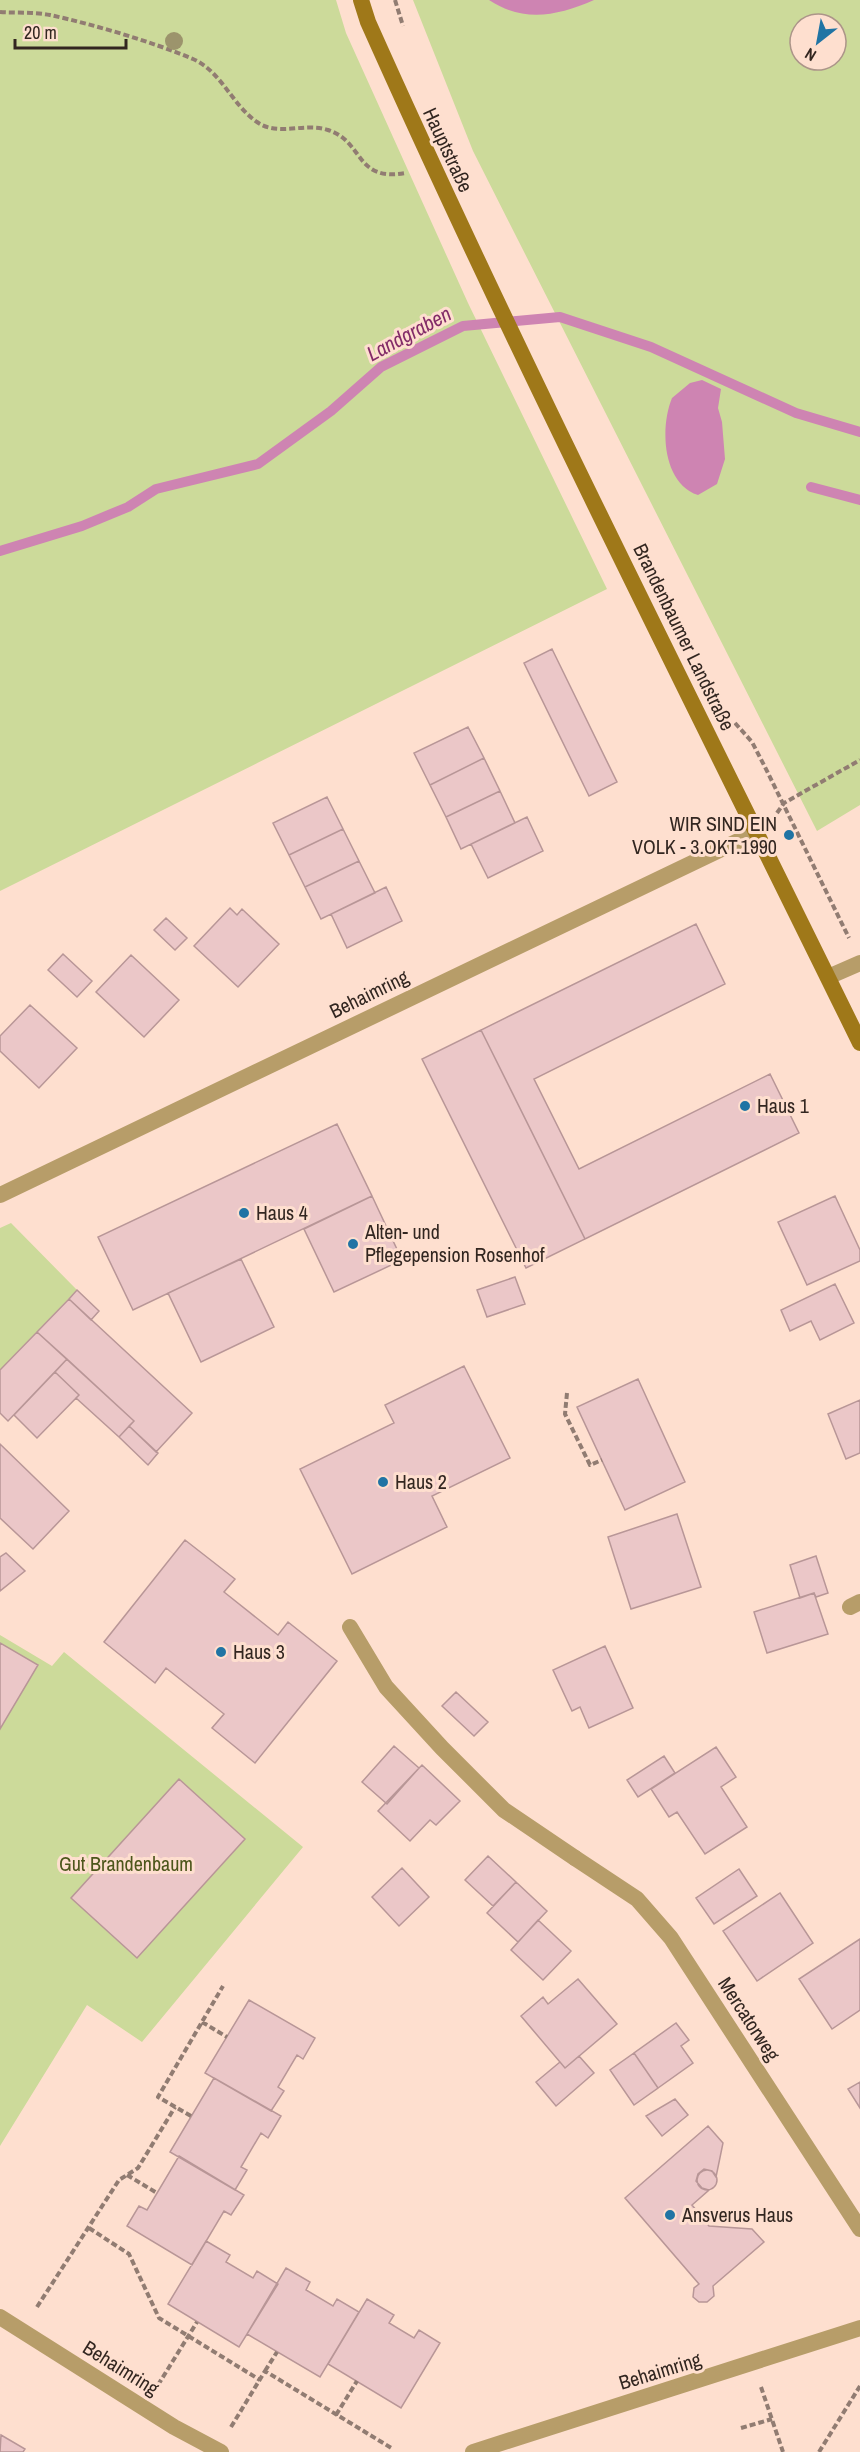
<svg xmlns="http://www.w3.org/2000/svg" width="860" height="2452" font-family="'Archivo Narrow',sans-serif">
  <style>
    .green { fill: #ccda9a; fill-rule: evenodd }
    .water { fill: #ce84b2 }
    .lines { fill: none; stroke-linecap: round; stroke-linejoin: round }
    .stream { stroke: #ce84b2; stroke-width: 10 }
    .building { fill: #ebc7c8; stroke: #b89697; stroke-width: 1.5 }
    .path { stroke: #917c72; stroke-width: 4; stroke-dasharray: 6 3; stroke-linecap: butt }
    .service { stroke: #b79d69; stroke-width: 16 }
    .minor { stroke: #b79d69; stroke-width: 16 }
    .secondary { stroke: #9f7819; stroke-width: 16 }
    .tree { fill: #9c946c }
    .poi-dot { fill: #2074a4; stroke: #fedfcf; stroke-width: 2 }
    .labels { text-anchor: middle; stroke-width: 6; stroke-linejoin: round; paint-order: stroke }
    .street-label { font-size: 20px; fill: #322620; stroke: #fedfcf }
    .poi-label { font-size: 20px; fill: #322620; stroke: #fedfcf; text-anchor: start }
    .park-label { font-size: 20px; fill: #4c561b; stroke: #fedfcf }
    .water-label { font-size: 21px; font-style: italic; fill: #832c68; stroke: #fedfcf }
  </style>
  <rect width="100%" height="100%" fill="#fedfcf"/>
  <path class="green" d="M0,0H336L346,33L468,303L607,589L0,891Z
    M413,0H860V805L817,831L473,151ZM800,24H836V60H800Z
    M11,1223L77,1290L0,1370V1228Z
    M0,1635L52,1666L64,1652L303,1847L142,2042L87,2005L0,2146Z"/>
  <path class="water" d="M489,0H594C557,16 524,23 489,0Z
    M702,380L721,389L718,408L722,422L725,459L717,484L698,495C662,483 660,427 672,398L690,383Z"/>
  <g class="lines">
    <path class="stream" d="M811,487L860,500
      M0,551L82,526L128,507L156,489L258,464L331,411L381,367L463,326L560,317L651,347L796,413L860,432"/>
  </g>
  <path class="building" d="M552,649L617,782L589,796L524,663Z
    M468,727L484,758L430,785L414,753Z
    M484,758L500,791L446,817L430,785Z
    M500,791L515,823L461,849L446,817Z
    M327,797L343,829L289,855L273,823Z
    M527,817L543,851L488,878L471,844Z
    M343,829L359,861L305,887L289,855Z
    M359,861L375,893L321,919L305,887Z
    M386,887L402,921L347,948L331,914Z
    M230,908L237,915L242,909L279,944L238,987L194,946Z
    M166,918L187,938L175,950L154,930Z
    M696,924L725,984L534,1079L579,1169L770,1074L799,1133L585,1239L481,1030Z
    M63,954L92,981L77,997L48,970Z
    M131,955L179,1000L144,1037L96,992Z
    M30,1005L77,1048L39,1088L0,1051V1036Z
    M481,1030L585,1239L526,1268L422,1059Z
    M337,1124L372,1196L133,1310L98,1237Z
    M372,1196L402,1260L334,1292L304,1229Z
    M835,1196L860,1250V1261L807,1285L778,1222Z
    M241,1259L274,1327L201,1362L168,1293Z
    M515,1277L525,1304L487,1317L477,1290Z
    M835,1284L854,1323L820,1340L811,1321L790,1331L781,1310Z
    M77,1290L99,1311L91,1320L69,1299Z
    M69,1299L192,1413L156,1452L129,1426L134,1421L37,1332Z
    M37,1332L67,1359L8,1421L0,1413V1370Z
    M67,1359L134,1421L119,1437L76,1398L79,1395L55,1372Z
    M464,1366L510,1458L432,1496L447,1527L352,1574L300,1469L394,1423L385,1405Z
    M55,1372L79,1395L37,1438L14,1415Z
    M638,1379L685,1482L625,1510L577,1407Z
    M860,1400V1453L846,1459L828,1414Z
    M129,1426L158,1453L148,1465L119,1437Z
    M0,1444L69,1511L33,1549L0,1518Z
    M677,1514L701,1587L631,1609L608,1537Z
    M185,1540L235,1579L224,1592L278,1635L288,1622L337,1661L255,1763L212,1728L224,1714L166,1668L155,1683L104,1642Z
    M6,1553L25,1571L0,1591V1557Z
    M816,1556L828,1593L816,1597L814,1593L800,1598L790,1565Z
    M814,1593L828,1634L767,1653L754,1612Z
    M0,1643L38,1665L0,1729Z
    M605,1646L633,1708L589,1728L580,1707L572,1711L553,1670Z
    M456,1692L488,1722L474,1736L442,1706Z
    M394,1746L419,1768L387,1804L362,1782Z
    M716,1747L736,1777L721,1787L747,1827L705,1854L677,1812L669,1817L651,1789Z
    M664,1756L675,1773L638,1797L627,1780Z
    M422,1765L460,1801L436,1825L430,1820L410,1841L378,1811Z
    M179,1779L245,1839L137,1958L71,1898Z
    M488,1856L516,1882L493,1906L465,1880Z
    M402,1868L429,1897L399,1926L372,1897Z
    M739,1869L757,1896L714,1924L696,1898Z
    M516,1882L547,1911L518,1942L487,1913Z
    M780,1893L813,1943L757,1981L723,1931Z
    M538,1920L571,1951L543,1980L511,1950Z
    M860,1939V2010L832,2029L799,1979Z
    M578,1979L617,2024L565,2068L521,2016L543,1997L548,2004Z
    M249,2000L315,2038L303,2059L297,2055L278,2087L284,2091L271,2111L205,2073Z
    M676,2023L689,2040L681,2046L693,2063L658,2088L634,2053Z
    M634,2053L658,2088L634,2105L610,2070Z
    M579,2056L594,2073L556,2106L536,2082L560,2062L565,2068Z
    M214,2078L281,2116L268,2138L261,2133L241,2167L247,2170L235,2190L170,2152Z
    M860,2082V2108L848,2089Z
    M675,2099L688,2115L662,2136L646,2116Z
    M708,2126L723,2143L716,2177L712,2171L704,2169L698,2174L696,2181L702,2188L709,2190L692,2205L709,2226L752,2229L764,2242L713,2286L714,2296L707,2302H699L693,2297L694,2288L699,2284L625,2198Z
    M179,2156L244,2195L231,2215L224,2211L192,2265L127,2226L139,2206L147,2210Z
    M697 2180a10 10 0 1 1 20 0a10 10 0 1 1-20 0Z
    M206,2241L230,2255L226,2262L253,2278L257,2271L278,2284L239,2347L168,2304Z
    M286,2268L310,2282L306,2290L333,2306L337,2299L359,2312L320,2377L247,2334Z
    M367,2299L394,2315L389,2323L414,2338L419,2330L440,2343L401,2408L328,2364Z
    M1,2435L25,2449L23,2452H0Z"/>
  <g class="lines">
    <path class="path" d="M395,0L403,26
      M0,12C16,13 34,12 50,15C92,24 153,42 193,59C222,72 232,105 257,122C278,137 305,122 328,130C365,142 354,182 406,173
      M735,723L752,742L765,767L849,938
      M777,813L784,803L860,760
      M567,1393L565,1414L590,1465L602,1460
      M202,2022L227,2037
      M191,2116L158,2097L223,1986
      M127,2175L157,2193
      M89,2228L129,2254L159,2318L260,2380
      M37,2307L119,2180L138,2168L175,2107
      M265,2371L277,2352
      M158,2385L197,2322
      M761,2387L783,2452
      M336,2415L357,2381
      M231,2427L265,2371L393,2449
      M741,2428L772,2419
      M819,2452L860,2386"/>
    <path class="service" d="M850,1607L860,1602
      M350,1627L386,1687L442,1748L504,1810L575,1858"/>
    <path class="minor" d="M828,977L860,963
      M0,1195L757,832
      M575,1858L637,1899L671,1938L860,2229
      M0,2317L174,2427L221,2452
      M473,2452L860,2328"/>
    <path class="secondary" d="M361,0L368,22C522,367 694,704 860,1043"/>
  </g>
  <circle class="tree" cx="174" cy="41" r="9"/>
  <g class="poi-dot">
    <circle cx="789" cy="835" r="6"/>
    <circle cx="745" cy="1106" r="6"/>
    <circle cx="244" cy="1213" r="6"/>
    <circle cx="353" cy="1244" r="6"/>
    <circle cx="383" cy="1482" r="6"/>
    <circle cx="221" cy="1652" r="6"/>
    <circle cx="670" cy="2215" r="6"/>
  </g>
  <g class="labels">
    <g class="street-label">
      <text transform="translate(448 150) rotate(65)" y="7">Hauptstraße</text>
      <text transform="translate(684 637) rotate(64)" y="7">Brandenbaumer Landstraße</text>
      <text transform="translate(369 994) rotate(-26)" y="7">Behaimring</text>
      <text transform="translate(749 2019) rotate(57)" y="7">Mercatorweg</text>
      <text transform="translate(121 2368) rotate(32)" y="7">Behaimring</text>
      <text transform="translate(660 2371) rotate(-17)" y="7">Behaimring</text>
    </g>
    <g class="poi-label">
      <text x="777" y="831" text-anchor="end">WIR SIND EIN<tspan x="777" dy="23">VOLK - 3.OKT.1990</tspan></text>
      <text x="757" y="1113">Haus 1</text>
      <text x="256" y="1220">Haus 4</text>
      <text x="365" y="1239">Alten- und<tspan x="365" dy="23">Pflegepension Rosenhof</tspan></text>
      <text x="395" y="1489">Haus 2</text>
      <text x="233" y="1659">Haus 3</text>
      <text x="682" y="2222">Ansverus Haus</text>
    </g>
    <g class="park-label">
      <text x="126" y="1871">Gut Brandenbaum</text>
    </g>
    <g class="water-label">
      <text transform="translate(409 334) rotate(-28)" y="7">Landgraben</text>
    </g>
  </g>
  <g transform="translate(818 42) rotate(211)"><circle r="28" fill="#fedfcf" stroke="#ac9589" stroke-width="1.5"/>
  <path d="M0-4.5L10 22L0 15L-10 22Z" fill="#2074a4"/>
  <text y="-9" font-size="16" font-weight="bold" text-anchor="middle" fill="#322620">N</text>
  </g>
  <path d="M15 39v9h111v-9" fill="none" stroke="#322620" stroke-width="3"/>
  <text x="24" y="39" font-size="18" fill="#322620" stroke="#fedfcf" stroke-width="4.5" paint-order="stroke">20 m</text>
</svg>
